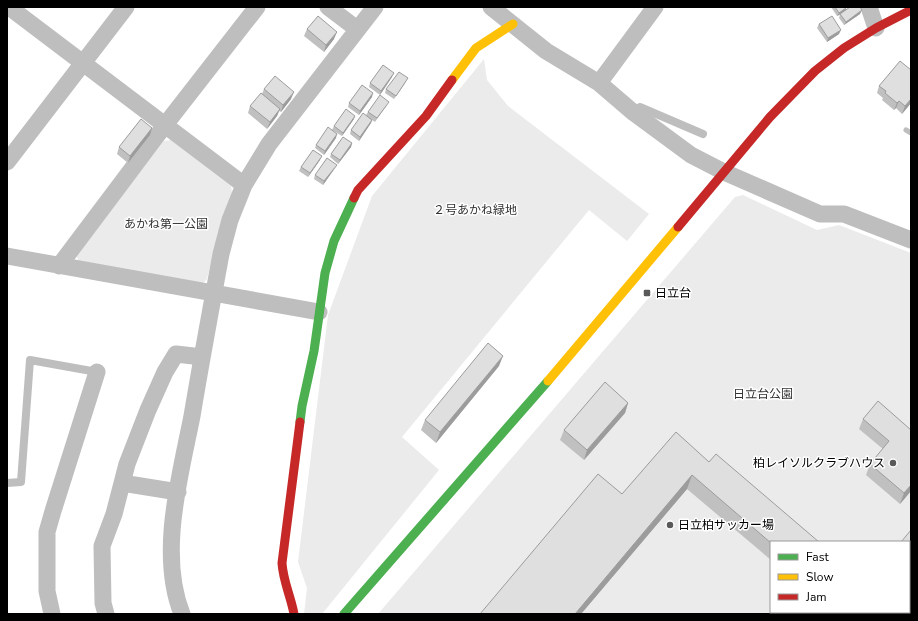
<svg xmlns="http://www.w3.org/2000/svg" width="918" height="621" font-family="'Nunito Sans','Noto Sans JP',sans-serif">
  <style>
    .green { fill: #ebebeb; fill-rule: evenodd }
    .lines { fill: none; stroke-linecap: round; stroke-linejoin: round }
    .stream { stroke: #bebebe; stroke-width: 5 }
    .lane { stroke: #bebebe; stroke-width: 8 }
    .street { stroke: #bebebe; stroke-width: 17 }
    .fast { stroke: #4caf50; stroke-width: 9 }
    .slow { stroke: #ffc107; stroke-width: 9 }
    .jam { stroke: #c62828; stroke-width: 9 }
    .wall { fill: #c0c0c0 }
    .shaded-wall { fill: #9c9c9c }
    .building { fill: #dfdfdf; stroke: #9c9c9c }
    .poi-dot { fill: #595959; stroke: #fff; stroke-width: 1.5 }
    .labels { text-anchor: middle; stroke-width: 3; stroke-linejoin: round; paint-order: stroke }
    .park-label { font-size: 12px; fill: #323232; stroke: #fff }
    .poi-label { font-size: 12px; fill: #000; stroke: #fff; text-anchor: start }
  </style>
  <rect width="100%" height="100%" fill="#fff"/>
  <path class="green" d="M484,59L487,80L508,106L649,214L627,241L589,210L402,437L439,470L322,614H304L307,588L298,562L328,315L372,196Z
    M171,140L231,186L232,193L218,234L207,279L202,284L79,262L76,255L164,141Z
    M743,195L817,230L839,225L911,253V614H378L735,197ZM771,542H909V612H771Z"/>
  <g class="lines">
    <path class="stream" d="M906,130L911,133"/>
    <path class="lane" d="M634,113L640,107L703,134
      M7,483L21,482L30,360L97,372"/>
    <path class="street" d="M9,7L244,185
      M328,7L357,29
      M491,7L546,51L599,83L634,113L691,155L724,172L820,214H844L911,240
      M869,7L876,28
      M599,83L655,7
      M7,162L126,7
      M7,256L319,312
      M59,266L165,125L257,7
      M122,483L178,492
      M52,614L47,591V532L53,511L97,372
      M106,614L103,603L102,546L114,514L127,464L148,410L165,372L176,354L202,357
      M182,614C158,554 180,477 192,416C201,362 211,308 221,254L230,220L244,185L269,144L375,7"/>
    <path class="fast" d="M300,422L302,406L314,351L325,273L334,241L354,198
      M344,614L548,381"/>
    <path class="slow" d="M452,80L476,48L513,24
      M548,381L678,227"/>
    <path class="jam" d="M354,198L358,190L426,116L452,80
      M678,227L770,117L815,71L844,48L876,28L911,10
      M294,614C291,597 283,581 282,563L300,422"/>
  </g>
  <path class="wall" d="M831,7H846V10L860,14L844,25L839,18L840,15L837,16Z
    M819,24L839,34L827,42L817,28Z
    M307,29L334,39L324,52L304,36Z
    M911,70V103L902,114L896,108L894,110L882,100L883,98L877,93L879,86Z
    M392,77L380,95L369,87L370,83Z
    M406,82L394,99L385,93L386,89Z
    M264,89L291,99L281,112L279,111L277,116L267,129L248,113L250,106L262,94Z
    M372,97L359,115L348,107L349,103Z
    M387,105L375,122L372,120L371,123L359,141L350,134L351,130L366,115L368,112Z
    M354,119L342,136L332,130L334,126Z
    M150,135L128,163L117,154L119,147Z
    M336,138L324,155L315,148L316,145Z
    M352,143L351,147L338,164L330,157L331,154Z
    M320,160L308,177L299,171L301,167Z
    M335,168L323,185L314,179L315,175Z
    M499,366L436,443L421,430L425,420Z
    M628,403L625,413L584,460L560,440L564,430Z
    M863,419L911,430V491L900,504L866,475L870,464L883,449L859,429Z
    M709,462L771,542V560L687,489L581,614H480L622,494Z
    M911,530V574L909,577V542Z
    M832,612H853L855,614H834Z"/>
  <path class="shaded-wall" d="M846,8L845,11L837,16L839,13Z
    M862,10L860,14L844,25L846,22Z
    M841,30L839,34L827,42L828,38Z
    M337,32L334,39L324,52L326,45Z
    M394,73L392,77L380,95L381,91Z
    M294,92L291,99L281,112L283,105Z
    M373,93L372,97L359,115L360,111Z
    M911,99V103L902,114L905,106Z
    M899,101L896,108L894,110L897,103Z
    M280,109L277,116L267,129L270,122Z
    M355,116L354,119L342,136L343,133Z
    M372,120L371,123L359,141L360,137Z
    M152,128L150,135L128,163L130,156Z
    M337,134L336,138L324,155L325,151Z
    M352,143L351,147L338,164L340,160Z
    M322,156L320,160L308,177L310,173Z
    M337,165L335,168L323,185L324,181Z
    M503,356L499,366L436,443L440,432Z
    M628,403L625,413L584,460L587,450Z
    M692,475L687,489L581,614H575Z
    M911,485V491L900,504L904,493Z
    M911,569V574L909,577V575Z"/>
  <path class="building" d="M835,7H846V8L839,13Z
    M850,7H860L862,10L846,22L840,14Z
    M318,16L337,32L326,45L307,29Z
    M832,16L841,30L828,38L819,24Z
    M900,61L911,70V99L905,106L899,101L897,103L885,93L886,91L879,86Z
    M383,65L394,73L381,91L370,83Z
    M399,72L408,78L396,96L386,89Z
    M275,76L294,92L283,105L264,89Z
    M362,85L373,93L360,111L349,103Z
    M261,93L280,109L270,122L250,106Z
    M380,95L389,102L377,118L368,112Z
    M346,109L355,116L343,133L334,126Z
    M363,113L372,120L360,137L351,130Z
    M141,119L152,128L130,156L119,147Z
    M328,127L337,134L325,151L316,145Z
    M343,137L352,143L340,160L331,154Z
    M313,150L322,156L310,173L301,167Z
    M327,158L337,165L324,181L315,175Z
    M488,343L503,356L440,432L425,420Z
    M605,382L628,403L587,450L564,430Z
    M878,401L911,430V485L904,493L870,464L889,441L863,419Z
    M676,432L709,462L716,454L819,542H771V543L692,475L575,614H480L598,474L622,494Z
    M911,530V568L909,565V542H901Z
    M842,612H853L855,614H840Z"/>
  <g class="poi-dot">
    <rect x="643" y="289" width="8" height="8" rx="2"/>
    <circle cx="893" cy="463" r="4"/>
    <circle cx="670" cy="525" r="4"/>
  </g>
  <g class="labels">
    <g class="park-label">
      <text x="475" y="214">２号あかね緑地</text>
      <text x="166" y="228">あかね第一公園</text>
      <text x="763" y="398">日立台公園</text>
    </g>
    <g class="poi-label">
      <text x="655" y="297">日立台</text>
      <text x="885" y="467" text-anchor="end">柏レイソルクラブハウス</text>
      <text x="678" y="529">日立柏サッカー場</text>
    </g>
  </g>
  <rect width="918" height="621" fill="none" stroke="#000000" stroke-width="16"/>
  <rect x="770" y="541" width="140" height="72" fill="#ffffff" stroke="#999999"/>
  <rect x="778" y="554" width="20" height="6" fill="#4caf50" stroke="#999999"/>
  <text x="806" y="561" font-size="12" fill="#000000">Fast</text>
  <rect x="778" y="574" width="20" height="6" fill="#ffc107" stroke="#999999"/>
  <text x="806" y="581" font-size="12" fill="#000000">Slow</text>
  <rect x="778" y="594" width="20" height="6" fill="#c62828" stroke="#999999"/>
  <text x="806" y="601" font-size="12" fill="#000000">Jam</text>
</svg>
